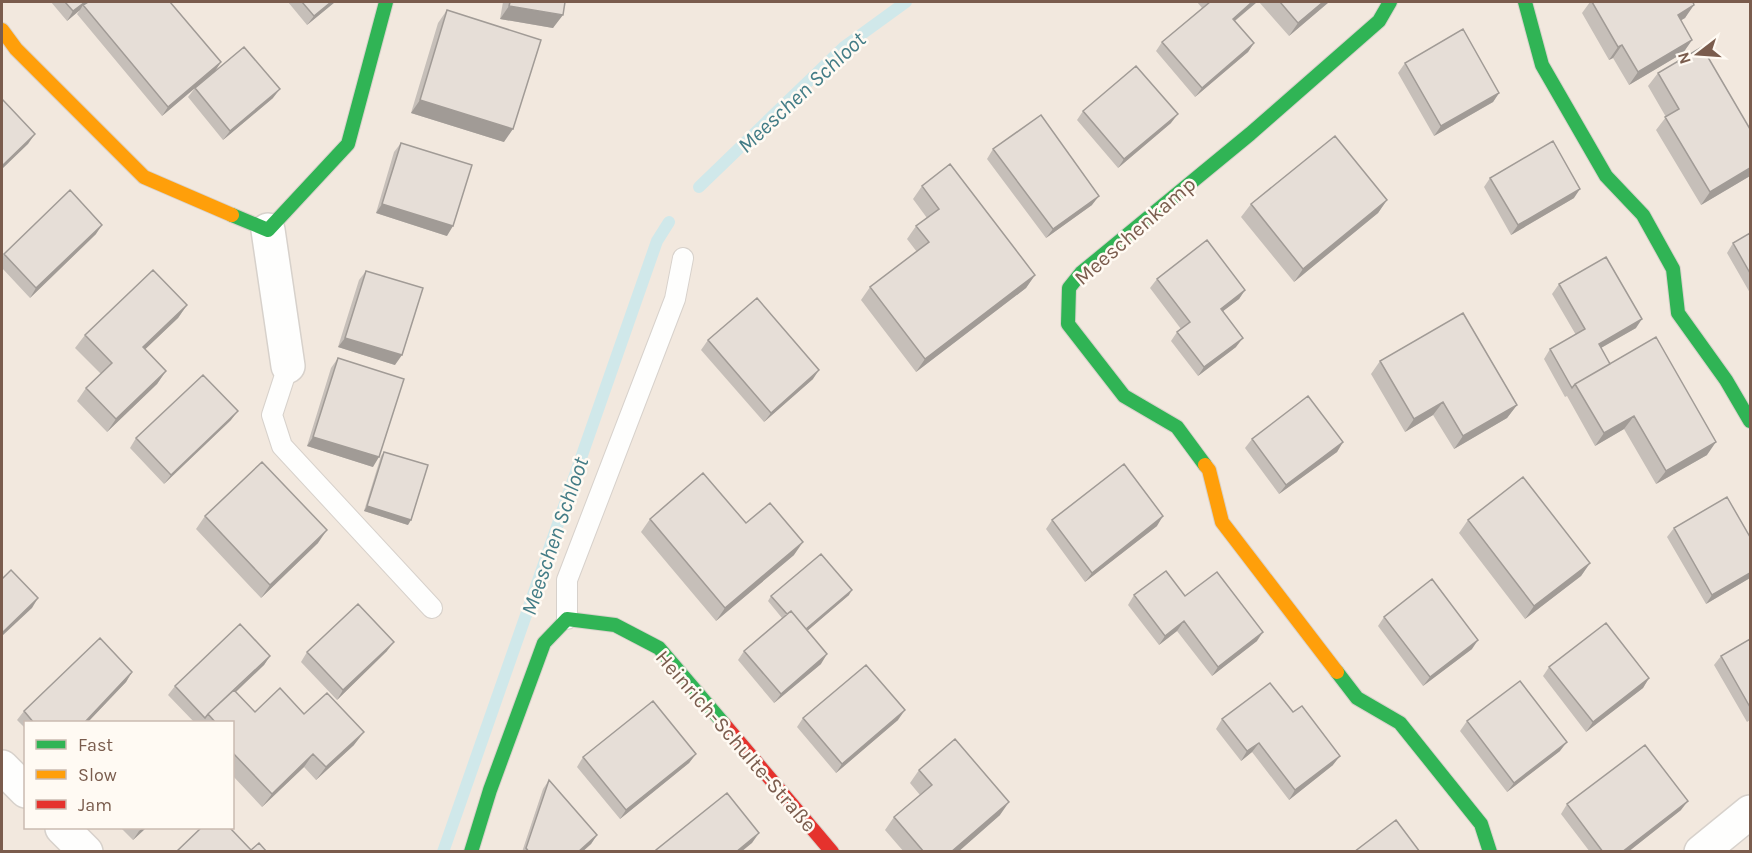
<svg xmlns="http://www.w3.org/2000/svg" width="1752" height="853" font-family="Karla,sans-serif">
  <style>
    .residential { fill: #f2e8de; fill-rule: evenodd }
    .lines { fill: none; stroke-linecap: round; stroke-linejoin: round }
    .stream { stroke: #d0e8ea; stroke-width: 12 }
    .lane-casing { stroke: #d7d1cb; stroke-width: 22 }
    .street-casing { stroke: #d7d1cb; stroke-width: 36 }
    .fast-casing { stroke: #d9d2cb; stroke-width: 16 }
    .slow-casing { stroke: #d9d2cb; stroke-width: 16 }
    .jam-casing { stroke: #d9d2cb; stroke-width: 16 }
    .lane { stroke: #fefefd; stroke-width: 20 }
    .street { stroke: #fefefd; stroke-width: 33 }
    .fast { stroke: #30b455; stroke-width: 14 }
    .slow { stroke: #ff9f0a; stroke-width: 14 }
    .jam { stroke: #e5322d; stroke-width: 14 }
    .wall { fill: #c6bfb9 }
    .shaded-wall { fill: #a19b96 }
    .building { fill: #e6ded7; stroke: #a19b96; stroke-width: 1.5 }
    .labels { text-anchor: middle; stroke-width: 5; stroke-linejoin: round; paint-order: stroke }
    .street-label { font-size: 21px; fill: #7a5c4d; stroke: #fffaf3 }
    .water-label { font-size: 22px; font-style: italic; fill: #437c86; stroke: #fffaf3 }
  </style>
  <rect width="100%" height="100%" fill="#f9f5f0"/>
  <path class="residential" d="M2,2H1750V851L2,852ZM26,722H232V828H26Z"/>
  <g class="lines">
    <path class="stream" d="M699,187L844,47L906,2
      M443,852L657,241L669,222"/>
    <g class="lane-casing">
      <path id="lane" d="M288,366L272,415L282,446L432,608
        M567,619V580L675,299L683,258"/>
    </g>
    <g class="street-casing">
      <path id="street" d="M268,230L288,366
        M2,767L26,791
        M62,828L86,852
        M1701,852L1750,812"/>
    </g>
    <g class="fast-casing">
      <path id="fast" d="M1525,2L1542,65L1606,176L1643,215L1673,269L1678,313L1726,380L1750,421
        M232,215L268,230L348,144L386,2
        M1205,465L1177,427L1124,396L1068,324L1069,288L1081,273L1250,134L1379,21L1390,2
        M1337,672L1357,698L1400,723L1481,824L1490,852
        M471,852L490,790L544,643L567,619L615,625L659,648L724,724"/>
    </g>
    <g class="slow-casing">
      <path id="slow" d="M2,30L16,49L144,177L232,215
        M1205,465L1209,470L1222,522L1337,672"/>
    </g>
    <g class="jam-casing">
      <path id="jam" d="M724,724L832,852"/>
    </g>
    <use href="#lane" class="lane"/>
    <use href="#street" class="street"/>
    <use href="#fast" class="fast"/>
    <use href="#slow" class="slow"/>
    <use href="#jam" class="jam"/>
  </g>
  <path class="wall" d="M51,2H170L221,62L215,71L273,98L223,140L188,97L195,88L162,116L77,14L80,10L67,21Z
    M288,2H335L307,25Z
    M503,2H565L553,28L500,19Z
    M1197,2H1257L1235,21L1254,43L1248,52L1195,97L1156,51L1162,42L1202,8Z
    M1259,2H1329L1289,36Z
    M1590,2H1693L1685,18L1681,20L1692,40L1683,53L1629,85L1613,58L1609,60L1582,13Z
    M447,10L504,142L411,113L438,23Z
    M1405,63L1499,93L1493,102L1434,136L1398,73Z
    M1658,73L1750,129V176L1701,205L1656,130L1666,117L1648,86Z
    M1083,111L1171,123L1118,168L1077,120Z
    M401,143L447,236L376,213L394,152Z
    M993,149L1092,205L1046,238L987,159Z
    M1490,178L1574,198L1511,235L1484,187Z
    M922,186L1035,275L1026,288L916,372L861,300L870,287L917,252L907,239L916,226L927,218L913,199Z
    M1387,200L1378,213L1294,282L1241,217L1251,204Z
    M1750,233V293L1727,253L1733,243Z
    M96,234L30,298L2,268V257L4,254Z
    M366,271L395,365L338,347L359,280Z
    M1157,279L1245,290L1239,299L1223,311L1236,347L1198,376L1171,341L1177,332L1181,329L1150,288Z
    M1559,284L1636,328L1601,348L1610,364L1707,455L1656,484L1624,429L1595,446L1567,396L1565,397L1544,359L1550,349L1576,335L1552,294Z
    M187,305L178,318L145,349L166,371L157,384L107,432L77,401L86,388L101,374L75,348L85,335Z
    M708,340L813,379L764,422L701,350Z
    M338,358L373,467L307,446L331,368Z
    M1380,361L1517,405L1507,418L1454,449L1433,415L1405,432L1371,374Z
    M231,420L164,484L130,448L136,438Z
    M1252,439L1343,442L1337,452L1279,494L1245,448Z
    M384,452L408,525L364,511L381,456Z
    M205,516L318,543L261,598L196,529Z
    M650,519L746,523L794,555L716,621L641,532Z
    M1052,520L1157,526L1085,582L1046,529Z
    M1468,520L1590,563L1581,576L1525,619L1459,533Z
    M1674,528L1750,578L1706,604L1667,537Z
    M849,595L807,631L821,664L774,703L738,660L744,651L782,618L768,601L771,596Z
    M1134,595L1185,596L1257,641L1212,676L1177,631L1159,645L1128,605Z
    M1384,617L1472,649L1423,686L1378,626Z
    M1750,639V720L1747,722L1714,665L1721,656Z
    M387,651L337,700L301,662L307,652Z
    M270,656L264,665L236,692L255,712L304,714L354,745L316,780L304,767L262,807L232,775V723H195L168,695L175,686Z
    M1549,667L1649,678L1643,688L1586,732L1543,676Z
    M132,672L126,682L87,723H26V729L17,720L24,711Z
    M803,718L898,720L836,773L797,727Z
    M1222,719L1333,765L1289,800L1252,752L1241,761L1216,729Z
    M1467,721L1560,751L1507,792L1460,731Z
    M696,754L689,763L620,819L577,767L583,757Z
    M919,770L1000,815L958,852H904L885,830L894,817L920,795L910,783Z
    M549,780L597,835L591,844L582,852H522L543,789Z
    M1567,804L1681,810L1628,852H1590L1561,814Z
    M121,828H146L133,840Z"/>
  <path class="shaded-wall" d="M85,2H90L83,5L80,10L67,21L73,11Z
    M331,2H335L307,25L314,16Z
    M1252,2H1257L1226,28L1233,19Z
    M1323,2H1329L1289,36L1298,23Z
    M1694,5L1685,18L1668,28L1678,15Z
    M509,6L563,15L553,28L500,19Z
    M1692,40L1683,53L1629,85L1638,72Z
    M1254,43L1248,52L1195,97L1202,88Z
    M1622,45L1613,58L1609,60L1618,47Z
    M221,62L215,71L162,116L168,107Z
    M280,89L273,98L223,140L230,131Z
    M1499,93L1493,102L1434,136L1441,126Z
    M420,100L513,129L504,142L411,113Z
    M1178,114L1171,123L1118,168L1124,159Z
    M35,134L28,144L2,169V166Z
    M1750,168V176L1701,205L1710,192Z
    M1580,189L1574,198L1511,235L1518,225Z
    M1099,196L1092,205L1046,238L1053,229Z
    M1387,200L1378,213L1294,282L1303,269Z
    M382,204L453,226L447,236L376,213Z
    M102,225L96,234L30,298L36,288Z
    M1035,275L1026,288L916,372L925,359Z
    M1245,290L1239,299L1214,318L1221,309Z
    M187,305L178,318L134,360L143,347Z
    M1642,319L1636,328L1592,353L1599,344Z
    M345,338L402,355L395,365L338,347Z
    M1243,338L1236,347L1198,376L1204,367Z
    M819,370L813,379L764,422L771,413Z
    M166,371L157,384L107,432L116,419Z
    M1443,402L1433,415L1405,432L1414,419Z
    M1517,405L1507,418L1454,449L1463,436Z
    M238,411L231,420L164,484L171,475Z
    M1634,416L1624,429L1595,446L1604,433Z
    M313,437L379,457L373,467L307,446Z
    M1343,442L1337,452L1279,494L1286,485Z
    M1716,442L1707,455L1656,484L1666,471Z
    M367,506L411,520L408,525L364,511Z
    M1163,516L1157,526L1085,582L1092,573Z
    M327,530L318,543L261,598L270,585Z
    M803,542L794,555L716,621L725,608Z
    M1590,563L1581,576L1525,619L1534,606Z
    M1750,573V578L1706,604L1712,595Z
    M852,590L849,595L799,638L802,633Z
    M38,598L32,608L2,636V633Z
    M1184,621L1177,631L1159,645L1165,636Z
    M1263,632L1257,641L1212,676L1218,667Z
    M1478,640L1472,649L1423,686L1430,677Z
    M394,642L387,651L337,700L343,690Z
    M827,654L821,664L774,703L781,694Z
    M270,656L264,665L210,716L209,715Z
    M132,672L126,682L87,723H84Z
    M1649,678L1643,688L1586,732L1593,722Z
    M905,710L898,720L836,773L842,764Z
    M364,732L354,745L316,780L326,767Z
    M1567,742L1560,751L1507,792L1514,783Z
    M1259,743L1252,752L1241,761L1247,751Z
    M313,754L304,767L262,807L272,794Z
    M696,754L689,763L620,819L626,810Z
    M1340,756L1333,765L1289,800L1295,790Z
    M1688,801L1681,810L1628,852H1622Z
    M1009,802L1000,815L958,852H951Z
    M143,828H146L133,840L139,831Z
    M759,833L752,843L741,852H736Z
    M597,835L591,844L582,852H578Z"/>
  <path class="building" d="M65,2H85L73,11Z
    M88,2H170L221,62L168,107L83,5Z
    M302,2H331L314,16Z
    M510,2H565L563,15L509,6Z
    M1210,2H1252L1233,19L1254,43L1202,88L1162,42Z
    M1280,2H1323L1298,23Z
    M1592,2H1693L1694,5L1678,15L1692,40L1638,72L1622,45L1618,47Z
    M447,10L541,40L513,129L420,100Z
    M1463,29L1499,93L1441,126L1405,63Z
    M244,47L280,89L230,131L195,88Z
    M1702,47L1750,129V168L1710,192L1665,117L1679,109L1658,73Z
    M1136,66L1178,114L1124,159L1083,111Z
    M2,99L35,134L2,166Z
    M1041,115L1099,196L1053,229L993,149Z
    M1335,136L1387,200L1303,269L1251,204Z
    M1553,141L1580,189L1518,225L1490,178Z
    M401,143L472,165L453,226L382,204Z
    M950,164L1035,275L925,359L870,287L929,242L916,226L939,209L922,186Z
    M70,190L102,225L36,288L4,254Z
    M1750,233V273L1733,243Z
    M1207,240L1245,290L1221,309L1243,338L1204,367L1177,332L1190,322L1157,279Z
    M1606,257L1642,319L1599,344L1610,364L1575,384L1572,388L1550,349L1585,329L1559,284Z
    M153,270L187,305L143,347L166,371L116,419L86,388L112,363L85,335Z
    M366,271L423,288L402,355L345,338Z
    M757,298L819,370L771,413L708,340Z
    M1463,313L1517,405L1463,436L1443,402L1414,419L1380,361Z
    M1656,337L1716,442L1666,471L1634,416L1604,433L1575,384Z
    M338,358L404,379L379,457L313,437Z
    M203,375L238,411L171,475L136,438Z
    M1308,396L1343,442L1286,485L1252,439Z
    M384,452L428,465L411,520L367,506Z
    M262,462L327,530L270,585L205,516Z
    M1124,464L1163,516L1092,573L1052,520Z
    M703,473L746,523L770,503L803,542L725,608L650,519Z
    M1523,477L1590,563L1534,606L1468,520Z
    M1727,497L1750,537V573L1712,595L1674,528Z
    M821,554L852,590L806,629L791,611L787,614L771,596Z
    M11,570L38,598L2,633V579Z
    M1166,571L1185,596L1217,572L1263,632L1218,667L1184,621L1165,636L1134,595Z
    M1432,579L1478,640L1430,677L1384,617Z
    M358,604L394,642L343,690L307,652Z
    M791,611L827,654L781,694L744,651Z
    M1606,623L1649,678L1593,722L1549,667Z
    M240,624L270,656L208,714L205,718L175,686Z
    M100,638L132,672L84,723H34L24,711Z
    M1750,639V707L1721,656Z
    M866,665L905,710L842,764L803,718Z
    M1520,681L1567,742L1514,783L1467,721Z
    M1270,683L1293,712L1302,706L1340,756L1295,790L1259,743L1247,751L1222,719Z
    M280,688L304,714L327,693L364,732L326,767L313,754L272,794L232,752V723H216L208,714L234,690L255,712Z
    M653,701L696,754L626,810L583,757Z
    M955,739L1009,802L951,852H924L894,817L932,785L919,770Z
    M1645,745L1688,801L1622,852H1603L1567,804Z
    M549,780L597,835L578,852H529L526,848Z
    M727,793L759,833L736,852H657L656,850Z
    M1396,820L1420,852H1354Z
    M201,828H230L251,850L259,843L267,852H176Z"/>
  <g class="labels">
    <g class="street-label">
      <text transform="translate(1135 231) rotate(-41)" y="7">Meeschenkamp</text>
      <text transform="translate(736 741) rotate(49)" y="7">Heinrich-Schulte-Straße</text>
    </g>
    <g class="water-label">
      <text transform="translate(801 92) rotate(-43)" y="8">Meeschen Schloot</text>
      <text transform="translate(554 536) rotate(-71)" y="8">Meeschen Schloot</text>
    </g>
  </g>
  <rect width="1752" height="853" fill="none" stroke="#7a5c4d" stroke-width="6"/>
  <rect x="24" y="721" width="210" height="108" fill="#fffaf3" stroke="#cabbb1" stroke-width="1.5"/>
  <rect x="36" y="740" width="30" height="9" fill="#30b455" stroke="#cabbb1" stroke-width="1.5"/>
  <text x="78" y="751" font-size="18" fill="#7a5c4d">Fast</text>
  <rect x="36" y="770" width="30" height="9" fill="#ff9f0a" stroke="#cabbb1" stroke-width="1.5"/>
  <text x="78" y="781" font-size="18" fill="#7a5c4d">Slow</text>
  <rect x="36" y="800" width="30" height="9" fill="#e5322d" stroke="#cabbb1" stroke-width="1.5"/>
  <text x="78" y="811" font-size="18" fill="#7a5c4d">Jam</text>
  <g transform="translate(1698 54) rotate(253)" stroke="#fffaf3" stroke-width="4.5" paint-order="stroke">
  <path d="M0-4.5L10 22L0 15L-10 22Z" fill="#7a5c4d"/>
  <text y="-9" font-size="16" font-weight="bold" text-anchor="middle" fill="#7a5c4d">N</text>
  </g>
</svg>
